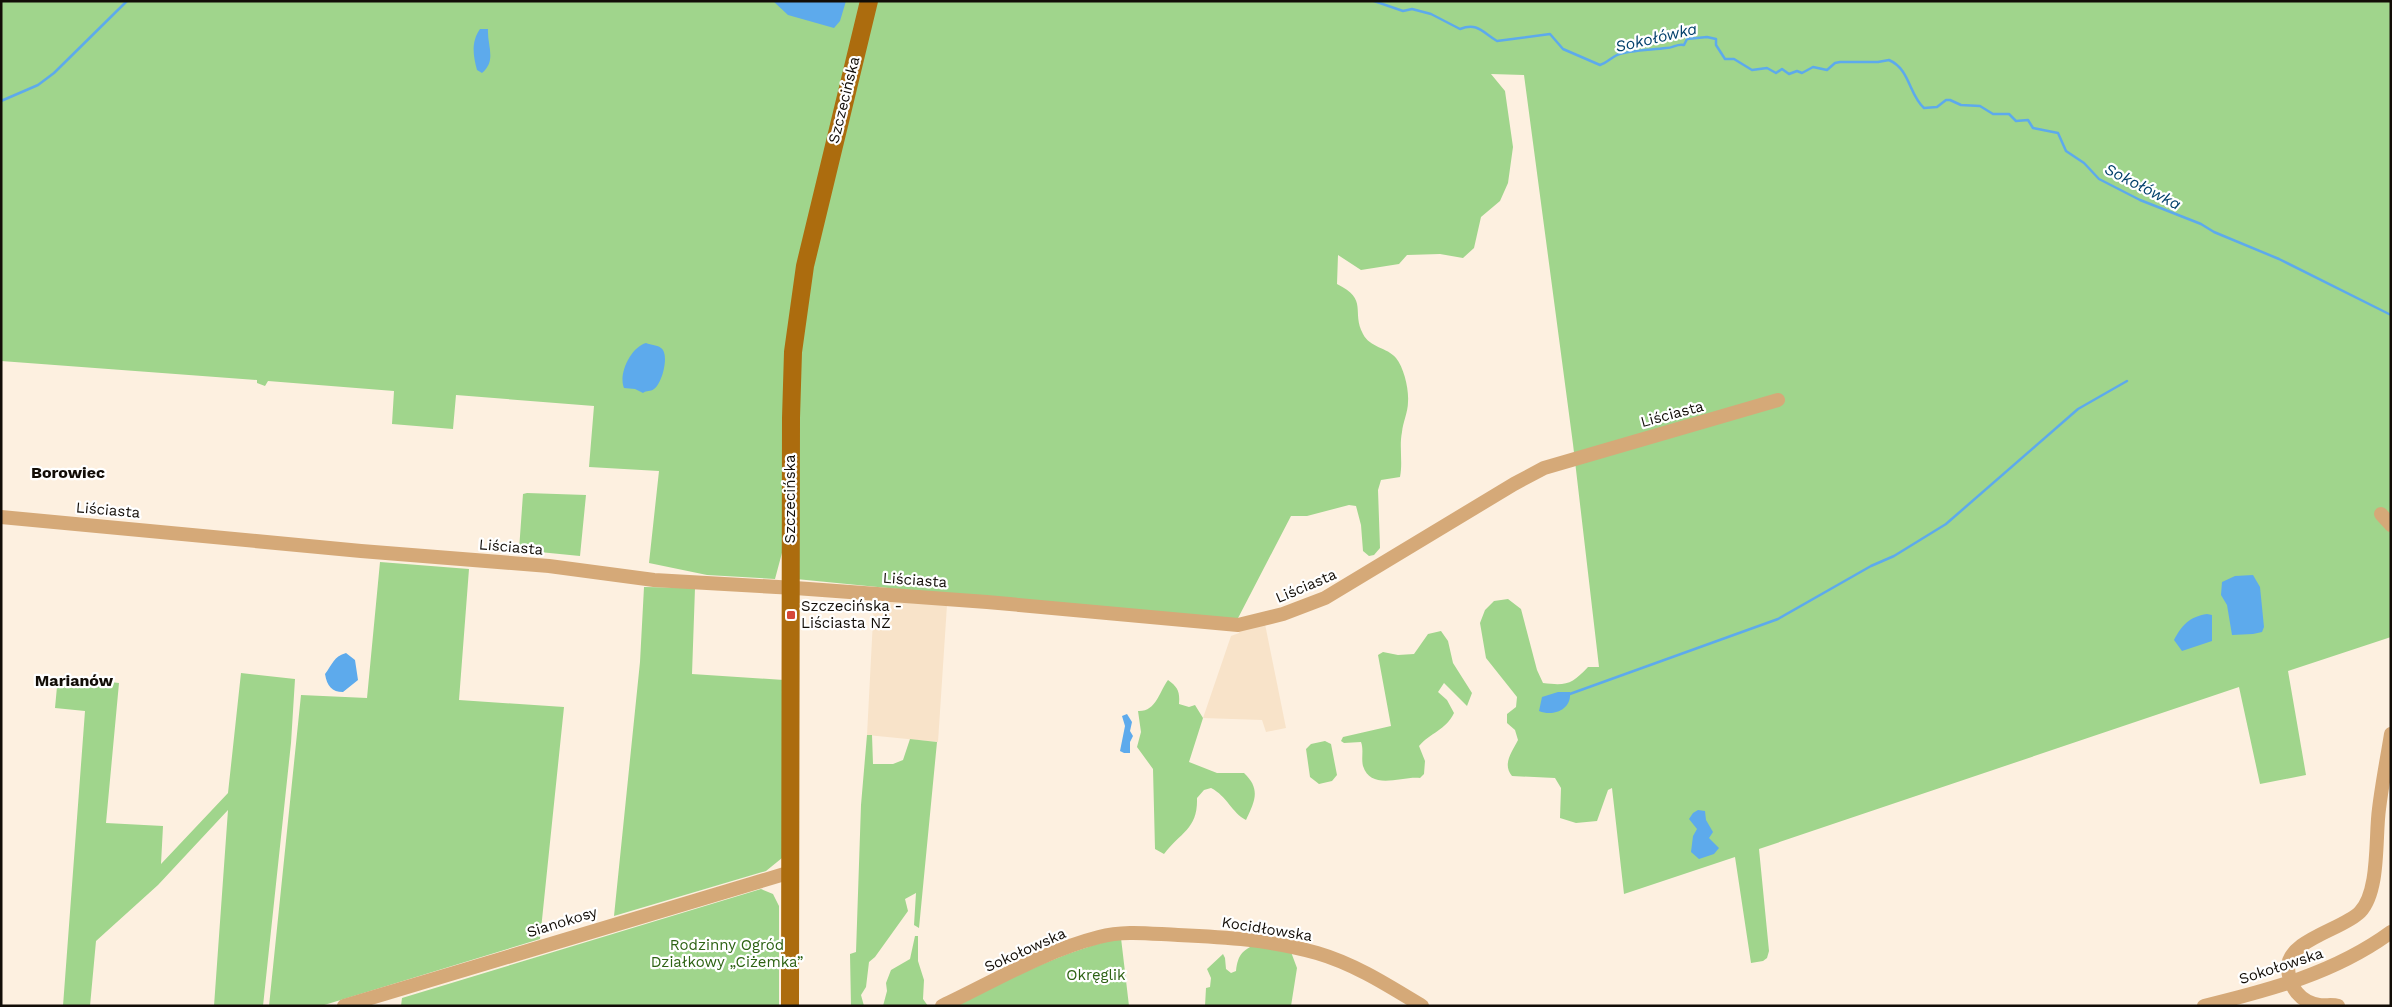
<svg xmlns="http://www.w3.org/2000/svg" width="2392" height="1007" font-family="'Work Sans',sans-serif">
  <style>
    .built { fill: #f8e3c9 }
    .green { fill: #a0d58c }
    .water { fill: #5daaec }
    .lines { fill: none; stroke-linecap: round; stroke-linejoin: round }
    .stream { stroke: #5daaec; stroke-width: 2.5 }
    .minor { stroke: #d5a978; stroke-width: 14 }
    .major { stroke: #ac6c0e; stroke-width: 18 }
    .poi-dot { fill: #d6483a; stroke: #fff; stroke-width: 2 }
    .labels { text-anchor: middle; stroke-width: 4.5; stroke-linejoin: round; paint-order: stroke }
    .street-label { font-size: 15px; fill: #120d07; stroke: #fff }
    .poi-label { font-size: 15px; fill: #120d07; stroke: #fff; text-anchor: start }
    .park-label { font-size: 15px; fill: #2d6213; stroke: #fff }
    .water-label { font-size: 16px; font-style: italic; fill: #03416b; stroke: #fff }
    .neighbourhood-label { font-size: 16px; font-weight: bold; fill: #120d07; stroke: #fff }
  </style>
  <rect width="100%" height="100%" fill="#fdf0e0"/>
  <path class="built" d="M874,601L947,605L938,742L867,735Z
    M1265,624L1286,728L1266,732L1262,720L1203,718L1231,636L1239,633L1240,628Z"/>
  <path class="green" d="M1,1H2391V637L2288,671L2306,775L2260,784L2239,687L1759,849L1769,951L1767,958L1763,961L1751,963L1735,857L1624,894L1612,788L1608,790L1597,821L1576,823L1560,818L1561,788L1555,778L1512,776C1502,764 1512,752 1518,740L1515,730L1507,723V714L1516,707L1517,697L1486,658L1480,623L1485,610L1494,601L1508,599L1521,609L1537,670L1543,683C1567,686 1572,684 1588,667H1599L1573,444L1524,75L1491,74L1505,91L1513,147L1508,183L1500,201L1481,217L1474,248L1463,258L1440,254L1407,255L1399,264L1361,270L1338,255L1337,284C1369,300 1351,311 1363,334C1370,348 1387,347 1396,358C1404,368 1409,389 1408,402C1408,412 1403,422 1402,432C1399,447 1403,462 1400,477L1381,480L1378,490L1380,548L1374,555L1369,556L1363,551L1361,525L1356,506L1349,505L1307,516H1291L1236,622L796,579L795,421L782,420L783,549L775,579L707,575L649,563L659,471L589,467L594,406L456,395L453,429L392,424L394,391L268,381L265,386L257,383V380L1,361Z
    M527,493L586,495L580,556L519,550L523,494Z
    M380,562L469,569L459,700L564,707L540,939L321,1006H269L301,695L367,698Z
    M644,587L695,588L692,674L784,680L782,858L766,871L614,916L640,662Z
    M1441,631L1448,641L1453,663L1472,693L1467,706L1444,683L1438,692L1447,700L1454,713C1446,730 1430,733 1419,746L1425,761L1424,774L1420,778C1401,776 1371,791 1363,766C1361,758 1364,750 1361,742L1344,743L1341,741L1343,737L1391,726L1378,655L1383,652L1398,655L1414,654L1428,634Z
    M241,673L295,679L291,743L263,1006H214L228,810L158,885L96,941L90,1006H63L85,711L55,708L58,676L119,683L106,823L163,826L161,864L228,793Z
    M1168,680C1178,687 1180,692 1179,704L1189,707L1195,705L1203,718L1189,762L1217,773H1244C1261,789 1255,801 1246,820C1232,813 1227,796 1211,788L1204,790L1197,798C1198,829 1181,832 1164,854L1155,849L1153,769L1137,747L1141,732L1138,711C1156,712 1159,692 1168,680Z
    M867,735H872L873,764H893L903,760L910,739L937,742L919,928L914,925L916,893L905,899L908,911L875,957L869,962L866,987L861,995L864,1006H851L850,954L856,952L861,805Z
    M1325,741L1331,744L1337,775L1332,781L1319,784L1310,777L1306,749L1311,744Z
    M761,889L773,894L779,906V1006H401L402,998Z
    M915,936H918V961L924,980L923,999L928,1006H883L887,991L886,983L891,970L910,959Z
    M1121,938L1129,1006H954C1008,980 1062,951 1121,938Z
    M1257,944L1291,952L1297,968L1291,1006H1205L1206,988L1210,987L1211,978L1207,969L1223,954L1225,958L1226,969L1231,973L1236,971C1238,955 1242,950 1257,944Z"/>
  <path class="water" d="M773,1H846L840,21L834,28L788,15Z
    M480,29H488C487,46 497,60 482,73L477,70C473,55 471,42 480,29Z
    M646,343C651,345 658,345 661,348C670,354 662,384 654,389C650,392 647,390 643,393L635,389L624,388C618,374 631,347 646,343Z
    M2253,575L2260,587L2264,627L2262,632L2253,634L2232,635L2227,605L2221,595L2222,582L2235,576Z
    M2207,614L2212,615V641L2182,651L2174,640C2182,625 2189,617 2207,614Z
    M346,653L355,660L358,680L343,692C332,692 327,686 325,674C332,665 334,656 346,653Z
    M1558,692H1570C1572,710 1553,717 1539,711L1542,697Z
    M1127,714L1132,722L1130,731L1133,736L1130,742V753H1124L1120,751L1125,726L1122,716Z
    M1698,810L1705,811L1706,820L1713,832L1709,838L1719,848L1714,854L1699,859L1691,852L1693,836L1697,829L1689,819L1693,813Z"/>
  <g class="lines">
    <path class="stream" d="M1374,1L1403,11L1412,9L1431,14L1460,29C1478,22 1483,33 1497,41L1550,34L1563,49L1600,65C1606,63 1611,58 1617,55C1630,50 1652,50 1666,48C1674,48 1677,43 1684,45L1687,39L1707,37L1716,39V45L1725,59H1734L1752,70L1767,68L1776,73L1782,69L1789,74L1797,71L1802,73L1813,67L1827,70L1835,63L1840,62H1878L1889,60C1910,69 1909,95 1924,108L1937,107L1946,100H1950L1961,105L1980,106L1993,114H2009L2016,121L2028,120L2033,128L2058,133L2066,151L2084,163L2099,179L2140,200L2201,224L2214,232L2279,259L2391,315
      M1,101L38,85L54,73L127,1
      M1567,695L1778,619L1871,566L1894,556L1946,524L2078,409L2127,381"/>
    <path class="minor" d="M2381,514L2391,525
      M1,517L361,551L549,566L654,580L795,588L987,602L1238,625L1283,614L1325,598L1514,484L1544,468L1778,400
      M344,1006L791,872
      M942,1006C993,982 1044,951 1099,937C1125,930 1152,934 1178,935C1225,937 1272,940 1317,953C1355,964 1389,986 1422,1006
      M2204,1006C2270,990 2335,973 2391,932
      M2338,1006C2332,1004 2326,1006 2319,1005C2300,1002 2289,987 2288,968C2287,940 2344,929 2360,912C2380,891 2375,837 2379,809C2382,784 2387,759 2391,734"/>
    <path class="major" d="M790,1006L791,418L793,352L805,266L869,1"/>
  </g>
  <rect class="poi-dot" x="786" y="610" width="10" height="10" rx="2.5"/>
  <g class="labels">
    <g class="street-label">
      <text transform="translate(844 100) rotate(-76)" y="5">Szczecińska</text>
      <text transform="translate(1672 414) rotate(-15)" y="5">Liściasta</text>
      <text transform="translate(790 499) rotate(-90)" y="5">Szczecińska</text>
      <text transform="translate(108 510) rotate(5)" y="5">Liściasta</text>
      <text transform="translate(511 547) rotate(5)" y="5">Liściasta</text>
      <text transform="translate(915 580) rotate(4)" y="5">Liściasta</text>
      <text transform="translate(1306 586) rotate(-23)" y="5">Liściasta</text>
      <text transform="translate(562 922) rotate(-17)" y="5">Sianokosy</text>
      <text transform="translate(1267 929) rotate(9)" y="5">Kocidłowska</text>
      <text transform="translate(1025 950) rotate(-24)" y="5">Sokołowska</text>
      <text transform="translate(2281 966) rotate(-18)" y="5">Sokołowska</text>
    </g>
    <g class="poi-label">
      <text x="801" y="611">Szczecińska -<tspan x="801" dy="17">Liściasta NŻ</tspan></text>
    </g>
    <g class="park-label">
      <text x="727" y="950">Rodzinny Ogród<tspan x="727" dy="17">Działkowy „Ciżemka”</tspan></text>
      <text x="1096" y="980">Okręglik</text>
    </g>
    <g class="water-label">
      <text transform="translate(1656 37) rotate(-13)" y="6">Sokołówka</text>
      <text transform="translate(2143 186) rotate(27)" y="6">Sokołówka</text>
    </g>
    <g class="neighbourhood-label">
      <text x="68" y="478">Borowiec</text>
      <text x="74" y="686">Marianów</text>
    </g>
  </g>
  <rect width="2392" height="1007" fill="none" stroke="#120d07" stroke-width="5"/>
</svg>
